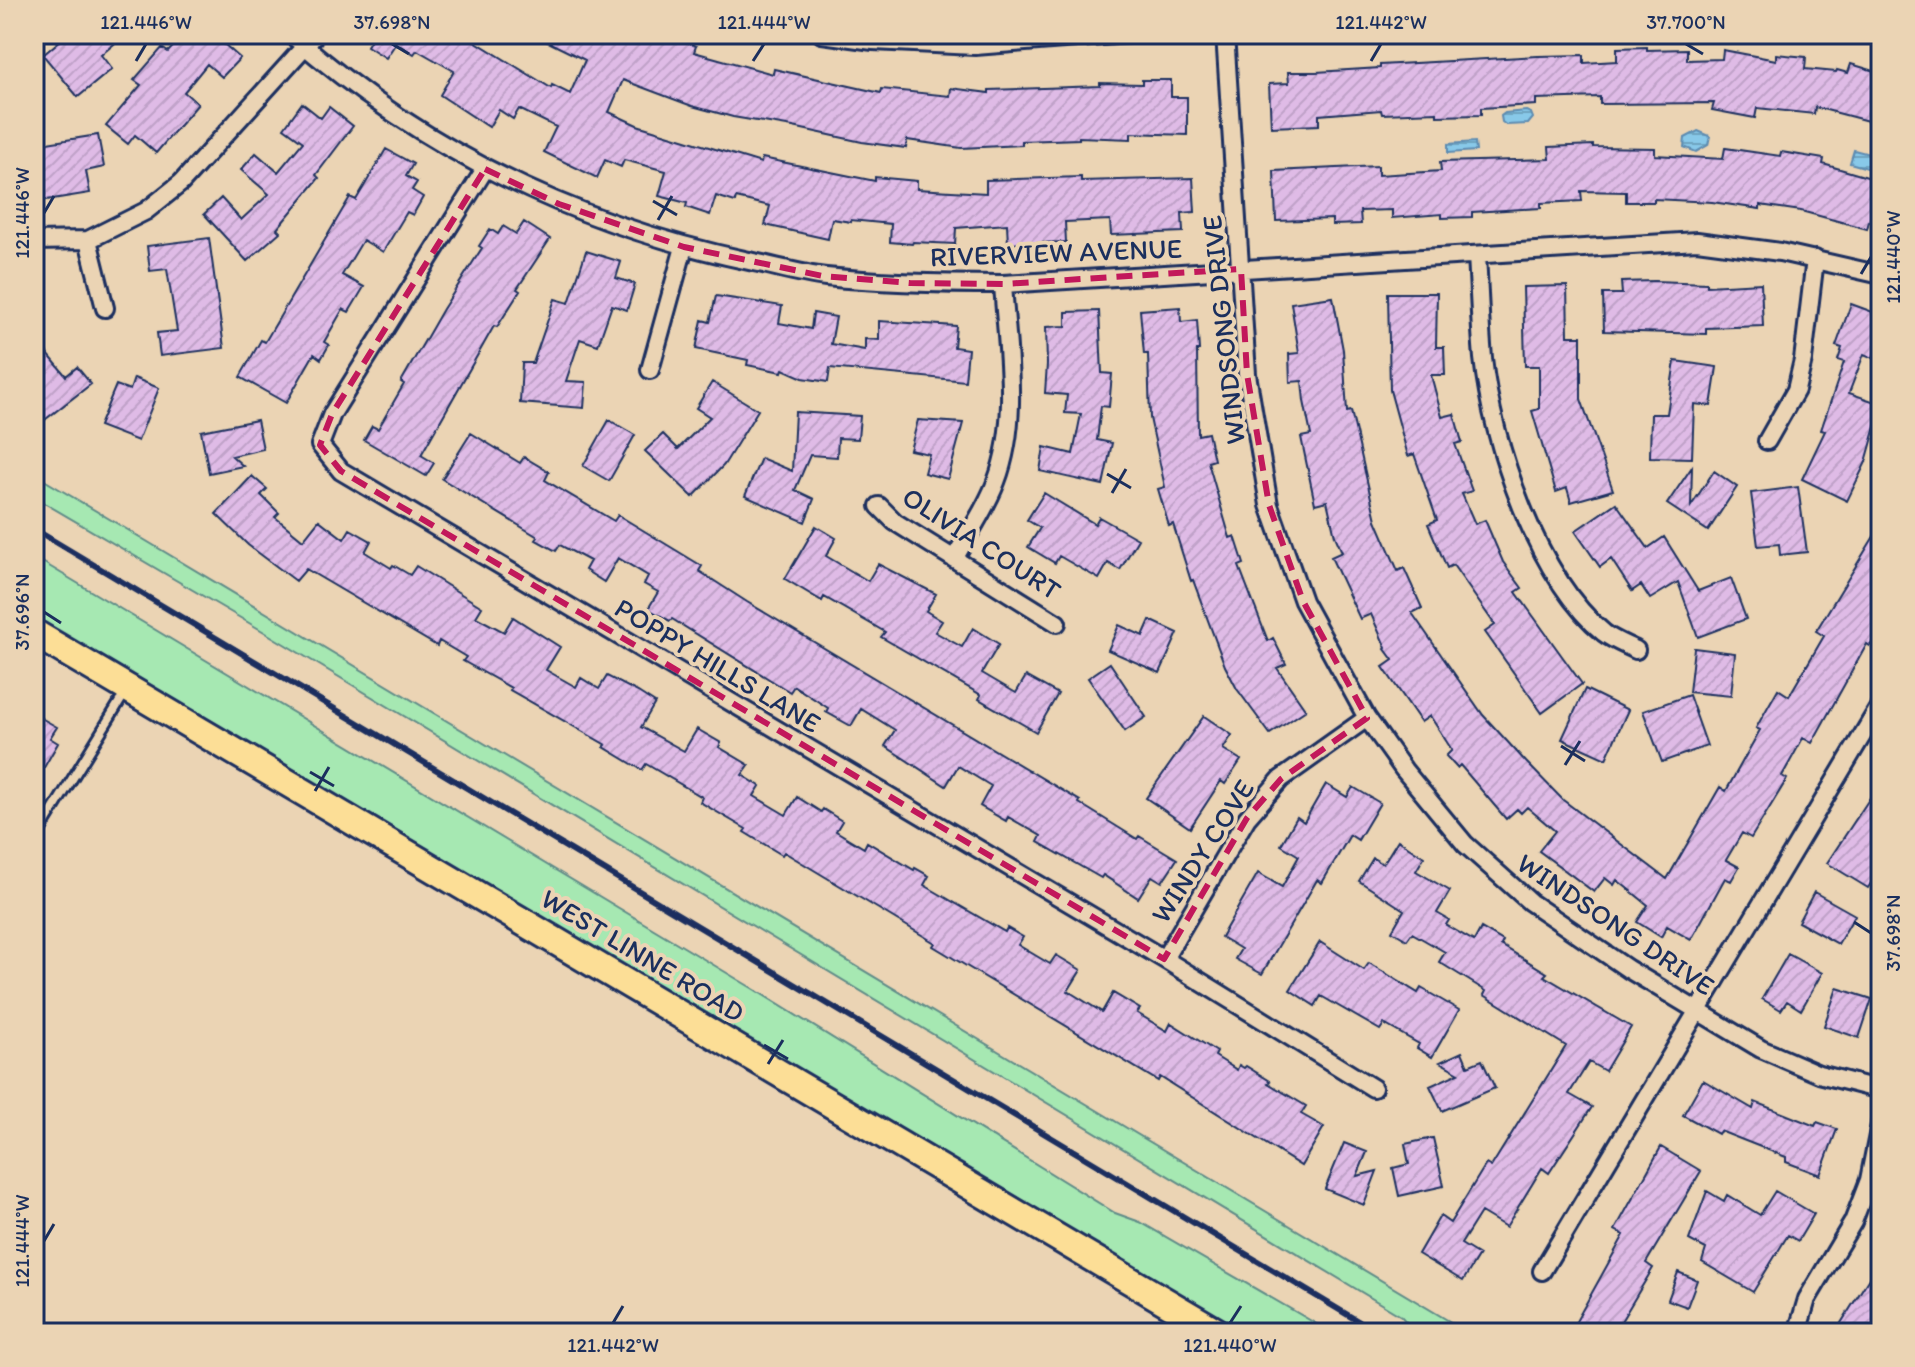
<svg xmlns="http://www.w3.org/2000/svg" width="1915" height="1367" font-family="Itim,sans-serif">
  <style>
    .green { fill: #a6e8b2; stroke: #608c88; stroke-width: 2 }
    .water { fill: url(#water-rules); stroke: #5c8bb1; stroke-width: 2 }
    .building { fill: url(#building-hatch); stroke: #1b2f5e; stroke-width: 2 }
    .lines { fill: none; stroke-linecap: round; stroke-linejoin: round }
    .lane-casing { stroke: #1b2f5e; stroke-width: 14 }
    .street-casing { stroke: #1b2f5e; stroke-width: 22 }
    .primary-casing { stroke: #1b2f5e; stroke-width: 32 }
    .lane { stroke: #ebd4b4; stroke-width: 8 }
    .street { stroke: #ebd4b4; stroke-width: 16 }
    .primary { stroke: #fcde96; stroke-width: 26 }
    .rail { stroke: #1b2f5e; stroke-width: 6 }
    .marked { fill: none; stroke: #c2185b; stroke-width: 6; stroke-dasharray: 16 10; stroke-linejoin: round }
    .ticks { fill: none; stroke: #1b2f5e; stroke-width: 3 }
    .labels { text-anchor: middle; stroke-width: 8; stroke-linejoin: round; paint-order: stroke }
    .street-label { font-size: 28px; fill: #1b2f5e; stroke: #ebd4b4 }
    .neatline { fill: none; stroke: #1b2f5e; stroke-width: 3 }
    .ticks-label { font-size: 20px; text-anchor: middle; fill: #1b2f5e }
  </style>
  <defs>
    <pattern id="water-rules" width="6" height="5" patternUnits="userSpaceOnUse" patternTransform="scale(2)"><rect width="6" height="5" fill="#88c9e9"/><path d="M0 2.5h6" fill="none" stroke="#6ea4c0"/></pattern>
    <pattern id="building-hatch" width="6" height="6" patternUnits="userSpaceOnUse" patternTransform="scale(2)"><rect width="6" height="6" fill="#dfbbe6"/><path d="M-1 1l2-2M0 6l6-6M5 7l2-2" fill="none" stroke="#bfa1c8"/></pattern>
  </defs>
  <rect width="100%" height="100%" fill="#ebd4b4"/>
  <filter id="ink" filterUnits="userSpaceOnUse"><feTurbulence type="fractalNoise" baseFrequency=".0125" numOctaves="2"/><feDisplacementMap in="SourceGraphic" scale="16" xChannelSelector="R" yChannelSelector="G"/><feConvolveMatrix kernelMatrix="1 2 1 2 8 2 1 2 1" color-interpolation-filters="sRGB"/></filter>
  <g filter="url(#ink)">
    <path class="green" d="M34,474L128,530L1469,1333H1416L1401,1316L261,630L34,497Z
      M34,557L752,988L1115,1213L1140,1222L1332,1333H1239L34,621Z"/>
    <path class="water" d="M1526,111L1531,113L1533,118L1528,124L1506,125L1502,122L1501,116L1505,113Z
      M1698,131L1710,136L1708,145L1696,152L1684,147L1685,138Z
      M1475,142L1476,151L1448,153V144Z
      M1854,150L1881,157V172L1850,163Z"/>
    <path class="building" d="M68,34H126L101,55L112,69L78,97L43,55Z
      M185,34H234L224,44L240,58L222,77L207,64L184,92L198,104L156,153L135,135L128,144L106,126L141,85L134,80L162,48L168,52Z
      M374,34H463L551,88L552,85L570,94L585,60L532,34H665L696,46L694,52L773,74L774,69L881,93L882,89L950,96L951,88L989,93V90L1100,86V83L1142,84V80H1171V97H1187V135L1131,133V139L1079,137V139L1022,141V145L961,148L907,140L906,148L862,142L793,127L733,117L692,106L623,80L609,112L637,125L761,163L762,158L875,181V177L917,181V189L986,193V180L1081,177V181L1193,178L1195,212L1182,213L1183,232L1111,235L1110,220L1065,222L1066,242L1008,244L1007,224L956,228L955,244L913,242L912,244L890,242L891,224L851,220V222L832,219L828,239L765,225L770,206L736,198L735,202L716,196L710,215L686,207L687,203L659,196L666,171L624,160L621,167L605,160L597,178L544,152L556,127L519,109L513,119L499,110L489,127L440,95L454,71L417,50L414,54L396,43L386,58L367,46Z
      M1647,47V50L1687,49V60L1722,59L1723,50L1776,60V54L1806,57L1805,69L1836,72L1837,70L1848,73L1851,64L1881,73L1868,121L1815,107L1814,114L1757,108L1755,118L1712,110L1714,103L1600,104V97L1536,99V105L1481,108V115L1437,116V112L1382,114L1381,110L1319,115V125L1271,127L1269,84L1289,83L1288,72H1316L1380,68V65L1538,56L1584,55V63L1617,61V48Z
      M302,103L321,118L329,107L353,126L316,175L319,178L277,229L280,232L247,261L204,214L221,198L241,220L269,194L241,170L256,153L278,172L303,142L284,128Z
      M98,135L104,167L86,171L90,193L34,202V145Z
      M1593,145V147L1655,148V155L1723,159L1725,148L1780,156L1781,152L1824,159L1823,164L1881,181V226L1869,221L1867,229L1801,211L1760,205V209L1712,202L1654,199V202H1626V192L1581,191L1582,201L1541,203V208L1472,212V217L1442,218V214L1392,218V210L1360,211L1361,224L1332,225V219L1276,221L1274,171L1378,166V175L1441,171L1440,162L1550,159L1549,147Z
      M386,149L413,164L406,176L417,182L412,190L423,197L413,215L407,212L383,252L363,240L342,275L364,287L349,312L343,309L324,342L329,345L321,359L314,354L286,403L240,377L261,340L265,342L350,197L356,200Z
      M524,222L550,239L517,289L520,291L497,327L494,326L421,455L434,463L426,476L364,440L372,426L378,429L404,384L401,382L443,309L482,248L479,246L490,229L498,234L503,226L516,234Z
      M209,238L224,348L160,356L157,333L177,331L167,269L150,271L147,246Z
      M586,251L621,262L616,278L635,284L627,310L612,305L598,345L580,339L566,381L586,382L584,408L520,403L522,363H533L555,299L569,303Z
      M1654,281L1707,283V286L1761,283L1763,326L1706,328V334L1604,331L1603,294H1622L1621,282Z
      M1567,286L1568,336H1581V399L1613,490L1571,502L1567,488L1556,492L1532,411L1539,409V366H1525L1523,287Z
      M1388,293H1437L1436,347H1444L1445,375H1431L1442,417L1454,414L1462,442L1455,444L1472,491L1462,494L1475,524L1485,520L1503,562L1522,588L1516,592L1582,684L1542,713L1485,632L1495,625L1453,565L1447,568L1428,524L1437,520L1414,454L1408,456L1390,390Z
      M716,296L782,306L779,323L811,329L813,313L836,317L831,344L865,350V339L879,340V321L956,326L954,347L968,349L965,381L830,368L828,382L803,378L783,369L782,372L747,365L748,360L696,349L702,320L710,322Z
      M1333,297L1343,350L1347,412L1351,411L1376,520L1398,571L1404,568L1422,608L1412,613L1483,715L1526,762L1563,800L1667,879L1720,787L1726,791L1760,730L1756,728L1778,689L1789,696L1824,636L1816,631L1881,525V629L1870,646L1867,644L1812,743L1803,738L1782,776L1787,779L1751,838L1742,833L1726,860L1739,867L1731,881L1725,878L1691,940L1667,926L1661,937L1637,922L1648,905L1617,880L1614,885L1605,878L1594,892L1539,851L1555,831L1527,807L1521,813L1517,809L1506,819L1460,765L1457,768L1446,756L1452,750L1430,716L1421,722L1383,667L1393,660L1385,649L1386,648L1371,614L1360,619L1331,557L1342,552L1335,536L1327,501L1315,504L1301,437L1311,435L1304,401L1302,381L1290,382L1289,354L1299,353L1291,303Z
      M1851,304L1881,315V336L1873,358L1864,354L1849,393L1881,404V409L1866,462L1847,501L1802,479L1825,431L1821,430L1844,362L1838,360L1842,348L1836,346Z
      M1180,307L1181,322L1197,320L1199,350H1197L1198,435L1208,433L1214,460L1208,462L1230,538L1235,536L1244,564L1239,566L1268,641L1273,638L1286,664L1277,668L1306,710L1270,734L1237,689L1225,666L1193,580L1191,581L1173,524L1169,526L1158,489L1165,487L1150,418L1148,354H1144L1140,310Z
      M1099,311L1102,373L1112,374L1109,407L1101,406L1097,440L1112,443L1103,485L1040,471L1044,447L1073,454L1081,414L1065,413L1067,395L1045,393L1047,364L1046,327L1066,326V312Z
      M34,337L66,376L77,367L91,384L42,422L34,412Z
      M1675,361L1717,367L1711,406L1694,404L1692,458L1650,457L1651,414H1667Z
      M134,378L159,388L138,441L99,426L116,385L130,390Z
      M712,382L758,410L724,465L693,497L645,451L663,434L678,449L710,417L696,408Z
      M795,412L860,416L858,439L838,438L837,457L810,455L795,490L814,499L805,522L745,496L761,458L792,471Z
      M257,420L263,449L232,456L243,466L209,473L201,431Z
      M609,420L635,435L609,481L583,466Z
      M918,420L963,423L948,479L924,473L929,454L910,450Z
      M471,433L520,463L524,457L549,472L545,480L614,521L618,515L702,566L699,571L747,602L1080,801L1079,803L1137,839L1139,836L1177,859L1162,882L1152,876L1138,898L1103,875L1101,878L1038,842L1041,836L1008,817L1006,821L980,806L991,786L958,766L946,786L885,746L895,730L861,709L851,726L826,712L828,708L794,686L790,692L672,619L670,621L648,609L658,592L644,584L648,576L618,558L604,582L585,570L590,561L560,545L556,551L536,540L538,537L442,479Z
      M1692,467L1691,506L1714,471L1737,487L1708,531L1667,504Z
      M252,476L267,489L261,495L279,513L275,517L303,540L319,520L344,539L350,529L371,541L365,552L391,568L393,565L410,575L416,566L482,607L476,617L504,632L513,617L560,647L546,670L576,687L581,678L599,689L607,676L638,692L655,703L641,727L684,751L697,729L721,743L719,747L749,765L742,775L760,786L754,796L786,815L797,797L821,812L823,809L842,821L836,831L864,848L867,842L914,870L915,868L929,876L924,885L1005,932L1007,928L1023,937L1018,945L1050,964L1056,955L1081,970L1068,991L1102,1012L1113,993L1140,1009L1137,1013L1167,1031L1171,1023L1217,1052L1215,1056L1237,1070L1239,1065L1244,1068L1246,1066L1270,1081L1268,1083L1306,1106L1301,1114L1324,1127L1301,1166L1160,1077L1158,1081L933,946L935,943L877,908L784,852L782,855L744,832L746,829L700,802L702,797L646,764L642,770L604,747L606,745L510,690L511,688L463,661L466,657L439,641L437,646L306,569L296,581L248,545L216,514Z
      M1798,487L1807,552L1780,555L1779,544L1758,546L1751,493Z
      M1044,493L1095,524L1099,517L1138,539L1120,570L1108,563L1099,579L1059,556L1055,563L1028,547L1040,528L1027,520Z
      M1616,503L1648,548L1664,537L1698,591L1731,578L1746,619L1698,637L1678,582L1650,599L1641,585L1632,591L1611,559L1600,567L1575,531Z
      M816,526L836,538L826,556L868,581L878,564L936,594L926,611L942,621L935,632L962,647L973,628L999,644L982,673L1016,693L1026,676L1058,694L1036,732L979,699L981,695L881,637L885,632L824,597L822,601L785,579Z
      M1150,620L1178,633L1160,673L1108,650L1119,625L1143,636Z
      M1694,648L1735,653L1731,696L1689,692Z
      M1110,663L1146,717L1125,731L1088,678Z
      M1585,689L1628,710L1606,759L1562,739Z
      M1689,695L1707,746L1662,762L1643,711Z
      M34,714L57,727L50,738L58,743L34,785Z
      M1204,716L1232,735L1223,749L1241,760L1225,784L1221,781L1190,828L1146,798Z
      M1881,781V867L1868,888L1827,863Z
      M1326,784L1347,797L1353,787L1380,803L1358,840L1350,835L1322,883L1317,880L1262,974L1235,959L1241,949L1221,937L1258,873L1282,887L1299,856L1281,845L1297,817L1304,822Z
      M1398,840L1424,857L1416,871L1450,891L1437,913L1449,920L1446,925L1474,941L1481,928L1503,941L1501,945L1547,973L1544,976L1631,1027L1605,1071L1589,1062L1569,1094L1592,1107L1549,1173L1542,1168L1506,1227L1481,1212L1461,1244L1479,1255L1463,1281L1418,1254L1440,1216L1450,1223L1486,1164L1491,1167L1566,1046L1484,995L1486,991L1439,962L1445,952L1412,933L1407,940L1392,931L1404,910L1359,881L1373,858L1383,864Z
      M1814,892L1855,915L1838,944L1798,922Z
      M1320,942L1364,970L1369,963L1418,993L1421,988L1459,1010L1432,1057L1417,1048L1419,1044L1384,1024L1380,1030L1321,996L1315,1006L1290,990Z
      M1788,954L1822,973L1801,1010L1787,1001L1781,1010L1762,999Z
      M1837,988L1872,999L1859,1038L1824,1026Z
      M1462,1052L1468,1066L1482,1060L1495,1088L1442,1111L1430,1086L1459,1073L1440,1062Z
      M1703,1080L1753,1109L1755,1102L1815,1126L1817,1122L1837,1129L1820,1175L1786,1162V1157L1720,1131L1718,1134L1683,1115Z
      M1433,1138L1444,1186L1399,1196L1393,1168L1409,1164L1405,1144Z
      M1344,1143L1367,1152L1357,1176L1377,1171L1364,1205L1325,1189Z
      M1661,1147L1701,1171L1646,1263L1653,1268L1614,1333H1588L1574,1325L1624,1235L1615,1230Z
      M1707,1191L1724,1201L1727,1195L1760,1215L1775,1191L1814,1214L1798,1241L1788,1235L1753,1292L1702,1262L1706,1249L1689,1240Z
      M1881,1259V1333H1847L1838,1328Z
      M1678,1272L1697,1280L1687,1307L1668,1300Z"/>
    <g class="lines">
      <g class="lane-casing">
        <path id="lane" d="M34,841L125,693"/>
      </g>
      <g class="street-casing">
        <path id="street" d="M291,34C422,150 578,225 749,261C774,266 801,274 826,277C885,283 944,284 1003,284L1697,241L1780,252L1881,275
          M822,34L873,41L975,46L1129,34
          M1225,34L1247,374L1269,505L1303,601L1367,718L1404,770L1465,844L1530,902L1628,969L1761,1049L1819,1074L1881,1090
          M485,169L332,414L320,445L341,471L1164,959L1373,1088
          M88,240L105,308
          M34,241L88,240L146,211L181,183L316,34
          M1477,255C1479,289 1480,324 1483,358C1492,443 1537,578 1604,633C1613,640 1626,645 1636,650
          M650,370L684,247
          M1767,441L1796,390L1803,360L1815,259
          M879,506L895,522L1057,623
          M954,559C968,534 986,509 996,482C1020,419 1007,350 1003,284
          M1164,959L1247,818L1281,779L1367,718
          M1542,1271L1881,704
          M1797,1333L1807,1299L1853,1222L1869,1180L1881,1120"/>
      </g>
      <g class="primary-casing">
        <path id="primary" d="M34,633L1219,1333"/>
      </g>
      <use href="#lane" class="lane"/>
      <use href="#street" class="street"/>
      <use href="#primary" class="primary"/>
      <path class="rail" d="M34,529L1378,1333"/>
    </g>
  </g>
  <path class="marked" d="M485,169L559,204L684,247L823,276L910,283L1003,284L1241,269L1247,374L1269,505L1303,601L1367,718L1281,779L1247,818L1164,959L341,471L320,445L332,414Z"/>
  <path class="ticks" d="M392,44L409,54M1686,44L1703,54M136,61L146,44M753,61L764,44M1371,61L1381,44M653,201L677,215M44,213L54,196M658,220L672,196M1861,274L1871,257M1107,474L1131,488M1112,493L1126,469M44,612L61,623M1561,746L1585,761M1565,765L1580,741M310,772L334,786M315,791L329,767M1854,922L1871,933M764,1045L788,1059M768,1064L783,1040M44,1241L54,1224M613,1323L623,1306M1230,1323L1241,1306"/>
  <g class="labels">
    <g class="street-label">
      <text transform="translate(1056 252) rotate(-2)" y="10">RIVERVIEW AVENUE</text>
      <text transform="translate(1223 330) rotate(-96)" y="10">WINDSONG DRIVE</text>
      <text transform="translate(982 543) rotate(33)" y="10">OLIVIA COURT</text>
      <text transform="translate(718 665) rotate(31)" y="10">POPPY HILLS LANE</text>
      <text transform="translate(1202 851) rotate(-57)" y="10">WINDY COVE</text>
      <text transform="translate(1616 924) rotate(34)" y="10">WINDSONG DRIVE</text>
      <text transform="translate(643 955) rotate(31)" y="10">WEST LINNE ROAD</text>
    </g>
  </g>
  <rect width="1915" height="1367" fill="none" stroke="#ebd4b4" stroke-width="88"/>
  <rect x="44" y="44" width="1827" height="1279" class="neatline"/>
  <g class="ticks-label">
    <text x="146" y="29">121.446°W</text>
    <text x="392" y="29">37.698°N</text>
    <text x="764" y="29">121.444°W</text>
    <text x="1381" y="29">121.442°W</text>
    <text x="1686" y="29">37.700°N</text>
    <text transform="translate(22 213) rotate(-90)" y="7">121.446°W</text>
    <text transform="translate(1893 257) rotate(-90)" y="7">121.440°W</text>
    <text transform="translate(22 612) rotate(-90)" y="7">37.696°N</text>
    <text transform="translate(1893 933) rotate(-90)" y="7">37.698°N</text>
    <text transform="translate(22 1241) rotate(-90)" y="7">121.444°W</text>
    <text x="613" y="1352">121.442°W</text>
    <text x="1230" y="1352">121.440°W</text>
  </g>
</svg>
